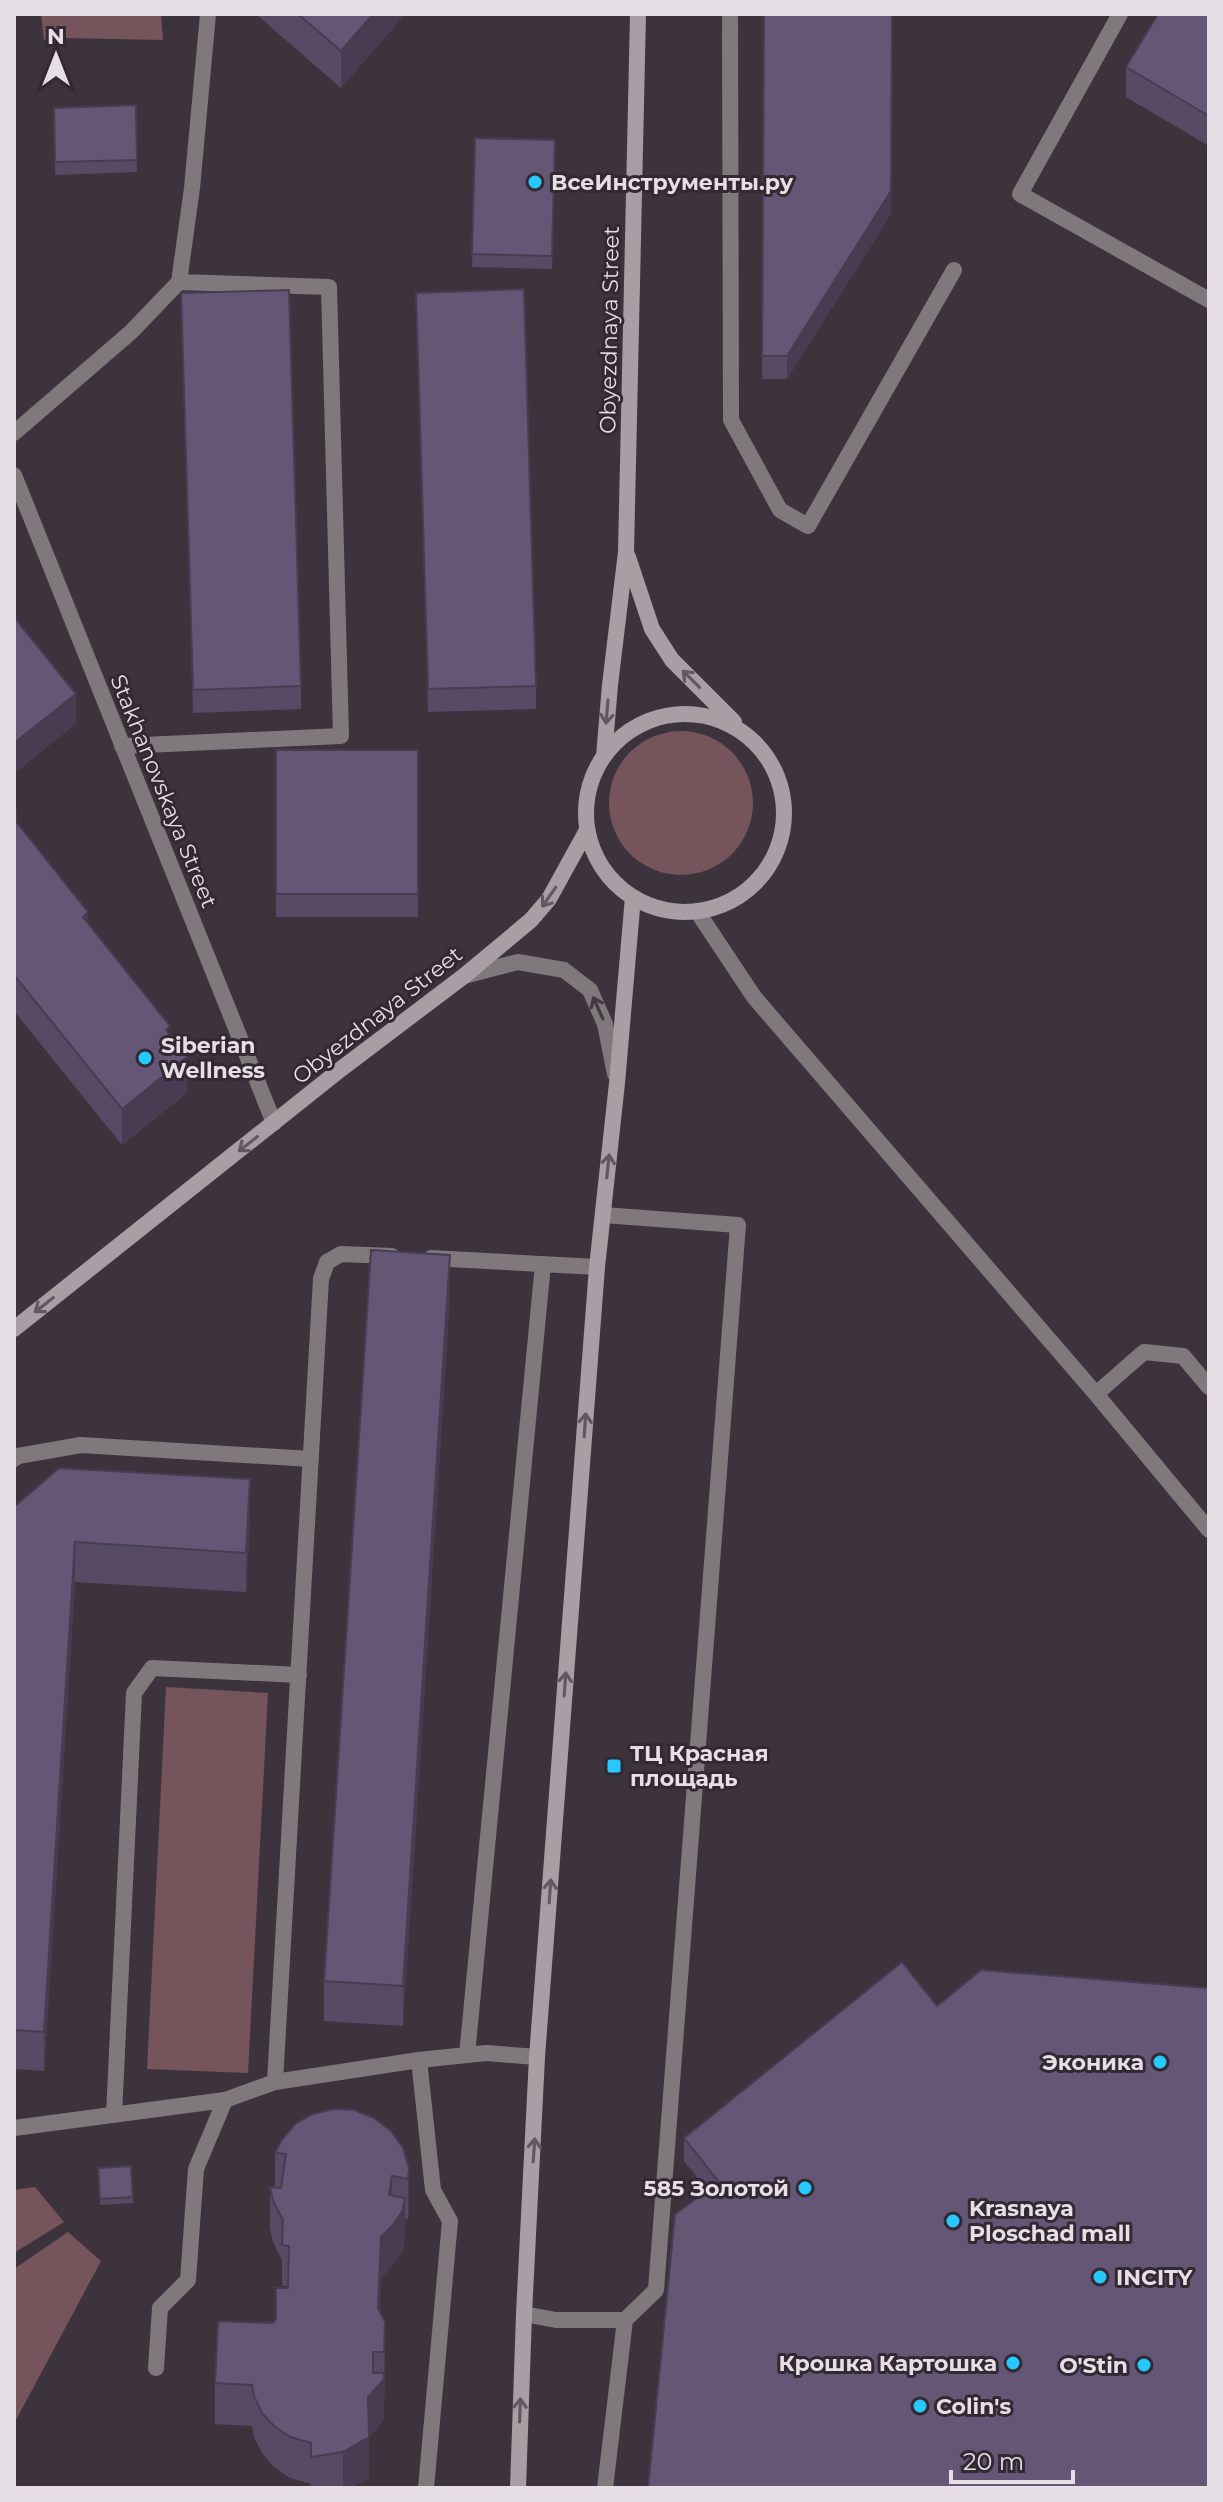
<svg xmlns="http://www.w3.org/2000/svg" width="1223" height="2502" font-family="Montserrat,sans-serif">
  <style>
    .green { fill: #76545b }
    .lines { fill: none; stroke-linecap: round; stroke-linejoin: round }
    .service { stroke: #80797c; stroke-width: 16 }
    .minor { stroke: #80797c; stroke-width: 16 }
    .secondary { stroke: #a99ea3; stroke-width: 16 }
    .wall { fill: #574a65 }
    .shaded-wall { fill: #473c52 }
    .building { fill: #655675; stroke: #473c52; stroke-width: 2 }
    .oneway { stroke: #625860 }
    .oneway2 { stroke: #423942 }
    .poi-dot { fill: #26c9fe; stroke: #332933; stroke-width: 3 }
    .labels { text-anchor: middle; stroke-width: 6; stroke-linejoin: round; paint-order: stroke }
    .poi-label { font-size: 22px; font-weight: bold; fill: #e6dfe6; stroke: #332933; text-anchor: start }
    .street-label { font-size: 22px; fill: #e6dfe6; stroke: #332933 }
  </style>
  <rect width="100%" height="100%" fill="#3d333d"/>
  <path class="green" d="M41,14H161L163,40L65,38L44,40Z
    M609 803a72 72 0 1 1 144 0a72 72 0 1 1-144 0Z
    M166,1687L268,1693L248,2073L147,2069Z
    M35,2187L64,2222L14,2253V2190Z
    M68,2232L101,2261L16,2420L14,2419V2269Z"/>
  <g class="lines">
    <path class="service" d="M730,14L731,420L780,510L808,526L954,270
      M1120,14L1020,194L1209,300
      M14,433L131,332L179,282L192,188L208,14
      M122,746L341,736L329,287L179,282
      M697,911L754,997L1096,1394L1209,1530
      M603,1215L738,1225L656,2290L625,2320L605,2488
      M431,1258L597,1267
      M1096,1394L1144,1352L1183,1356L1209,1387
      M14,1459L18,1456L81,1445L311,1459
      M467,2055L543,1264
      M419,2060L433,2190L450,2221L426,2488
      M275,2082L321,1279L327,1262L341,1254L392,1256
      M114,2115L134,1693L152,1668L299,1675
      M14,2128L225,2100L275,2082L419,2060L486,2053L537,2057
      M524,2314L556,2320H625
      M156,2368L160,2308L188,2280L196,2169L225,2100"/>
    <path class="minor" d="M14,475L274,1123
      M464,976L518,962L564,970L590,990L605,1024L615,1074"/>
    <path class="secondary" d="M628,557L652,629L672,660L734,722
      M586 813a99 99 0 1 1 198 0a99 99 0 1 1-198 0Z
      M604,756L610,685L626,552L638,14
      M14,1329L341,1069L464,976L531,920L549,899L587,830
      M518,2488L524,2314L537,2057L597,1267L617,1083L633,897"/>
  </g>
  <path class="wall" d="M256,14H405L341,88Z
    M764,14H892L891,214L787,379H762Z
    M1209,14V146L1126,97V67Z
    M136,105L137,172L55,175L54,108Z
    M475,138L555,140L552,269L472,267Z
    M181,293L301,686V709L193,713Z
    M416,293L536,686V709L428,712Z
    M276,750H418V917H276Z
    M14,802L17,823L88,924L170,1035L187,1093L122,1145L14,1011Z
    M450,1295L403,2026L324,2021V1981Z
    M14,1507L250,1519L246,1592L75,1582L44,2071L14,2069Z
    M1209,1988L708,2191L684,2161V2138L937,2006Z
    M275,2153L409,2168V2209L408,2219H405V2238L403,2251L393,2265L381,2278L379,2311L385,2322L384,2420L369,2437V2478L351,2488H311V2484L290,2478L274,2467L262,2453L254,2437L252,2426L215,2424V2383L276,2319L288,2288V2286H282V2260L273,2242L270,2228V2187H275Z
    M98,2168L133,2197V2203L100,2205Z"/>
  <path class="shaded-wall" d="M373,14H405L341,88V51Z
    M892,14L891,214L787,379V356Z
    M76,694V724L14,774V743Z
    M17,805V842L14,844V807Z
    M88,912V949L83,917Z
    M187,1057V1093L122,1145V1109Z
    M450,1255V1295L403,2026V1986Z
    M250,1479V1519L246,1592V1553Z
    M75,1542V1582L44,2071V2032Z
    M409,2168V2209L408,2219V2179Z
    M392,2176V2217L405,2198V2238L403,2251L393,2265L381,2278L378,2349V2308L381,2237Z
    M385,2322L384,2420L369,2437V2478L351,2488H343V2452L368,2397L384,2379Z"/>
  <path class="building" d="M298,14H373L341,51Z
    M764,14H892L891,191L787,356H762Z
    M1158,14H1209V116L1126,67Z
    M136,105L137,160L55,162L54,108Z
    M475,138L555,140L552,256L472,254Z
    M524,289L536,686L428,689L416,293Z
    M289,290L301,686L193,690L181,293Z
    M14,617L76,694L14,743Z
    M276,750H418V894H276Z
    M14,819L88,912L83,917L170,1026L166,1030L187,1057L122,1109L14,975Z
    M371,1250L450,1255L403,1986L324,1981Z
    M59,1468L250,1479L246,1553L75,1542L44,2032L14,2030V1507Z
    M902,1962L937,2006L981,1970L1209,1988V2488H648L675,2214L719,2182L684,2138Z
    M334,2109L354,2110L374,2118L391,2131L403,2148L409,2168L408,2179L392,2176L389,2195L405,2198L403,2210L393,2225L381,2237L378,2308L385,2322L384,2352H373V2373H384V2379L368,2397L369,2437L343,2452L311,2457V2443L290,2437L274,2426L262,2413L254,2396L252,2385L215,2383L218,2321L273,2323L276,2319V2288H288L289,2246L282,2245L283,2220L273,2201L270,2187L281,2188L286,2154L275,2153L281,2141L295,2124L313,2114Z
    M131,2166L133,2197L100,2199L98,2168Z"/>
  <defs><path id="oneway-shaft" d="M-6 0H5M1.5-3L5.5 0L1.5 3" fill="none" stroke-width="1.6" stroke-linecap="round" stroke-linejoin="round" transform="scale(2)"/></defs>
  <g class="oneway">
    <use href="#oneway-shaft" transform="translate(691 679) rotate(-135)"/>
    <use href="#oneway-shaft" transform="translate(607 712) rotate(95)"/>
    <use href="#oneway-shaft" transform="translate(549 897) rotate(125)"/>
    <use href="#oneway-shaft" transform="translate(248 1144) rotate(142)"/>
    <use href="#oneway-shaft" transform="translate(608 1166) rotate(-84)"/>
    <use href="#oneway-shaft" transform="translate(44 1305) rotate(142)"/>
    <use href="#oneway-shaft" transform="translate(585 1425) rotate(-86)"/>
    <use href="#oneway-shaft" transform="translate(565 1684) rotate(-86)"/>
    <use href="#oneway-shaft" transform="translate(550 1891) rotate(-86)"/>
    <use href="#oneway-shaft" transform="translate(534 2150) rotate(-86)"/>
    <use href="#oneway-shaft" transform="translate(520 2410) rotate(-88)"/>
  </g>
  <use class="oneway2" href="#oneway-shaft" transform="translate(598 1008) rotate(-114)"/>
  <g class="poi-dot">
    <circle cx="535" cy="182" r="8"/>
    <circle cx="145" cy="1058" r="8"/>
    <rect x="606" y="1758" width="16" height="16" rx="4"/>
    <circle cx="1160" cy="2062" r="8"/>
    <circle cx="805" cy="2188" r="8"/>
    <circle cx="953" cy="2221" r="8"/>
    <circle cx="1100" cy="2277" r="8"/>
    <circle cx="1013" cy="2363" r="8"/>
    <circle cx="1144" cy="2365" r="8"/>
    <circle cx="920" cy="2406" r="8"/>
  </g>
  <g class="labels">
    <g class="poi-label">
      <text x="551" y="190">ВсеИнструменты.ру</text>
      <text x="161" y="1053">Siberian<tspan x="161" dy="25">Wellness</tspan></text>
      <text x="630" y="1761">ТЦ Красная<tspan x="630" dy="25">площадь</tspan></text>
      <text x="1144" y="2070" text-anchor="end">Эконика</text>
      <text x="789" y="2196" text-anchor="end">585 Золотой</text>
      <text x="969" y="2216">Krasnaya<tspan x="969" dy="25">Ploschad mall</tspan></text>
      <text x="1116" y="2285">INCITY</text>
      <text x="997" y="2371" text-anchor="end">Крошка Картошка</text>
      <text x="1128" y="2373" text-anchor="end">O'Stin</text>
      <text x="936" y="2414">Colin's</text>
    </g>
    <g class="street-label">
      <text transform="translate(609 330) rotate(-89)" y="8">Obyezdnaya Street</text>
      <text transform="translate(164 791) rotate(68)" y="8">Stakhanovskaya Street</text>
      <text transform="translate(377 1015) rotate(-38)" y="8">Obyezdnaya Street</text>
    </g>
  </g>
  <rect width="1223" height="2502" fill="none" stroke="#e6dfe6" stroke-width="32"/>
  <g transform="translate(56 56)" stroke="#332933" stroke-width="6" paint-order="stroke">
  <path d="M0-6L14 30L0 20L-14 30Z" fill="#e6dfe6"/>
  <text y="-12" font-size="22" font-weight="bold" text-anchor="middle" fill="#e6dfe6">N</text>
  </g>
  <path d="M951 2470v12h122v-12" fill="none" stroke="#e6dfe6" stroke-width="4"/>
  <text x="963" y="2470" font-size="24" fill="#e6dfe6" stroke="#332933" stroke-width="6" paint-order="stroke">20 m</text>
</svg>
